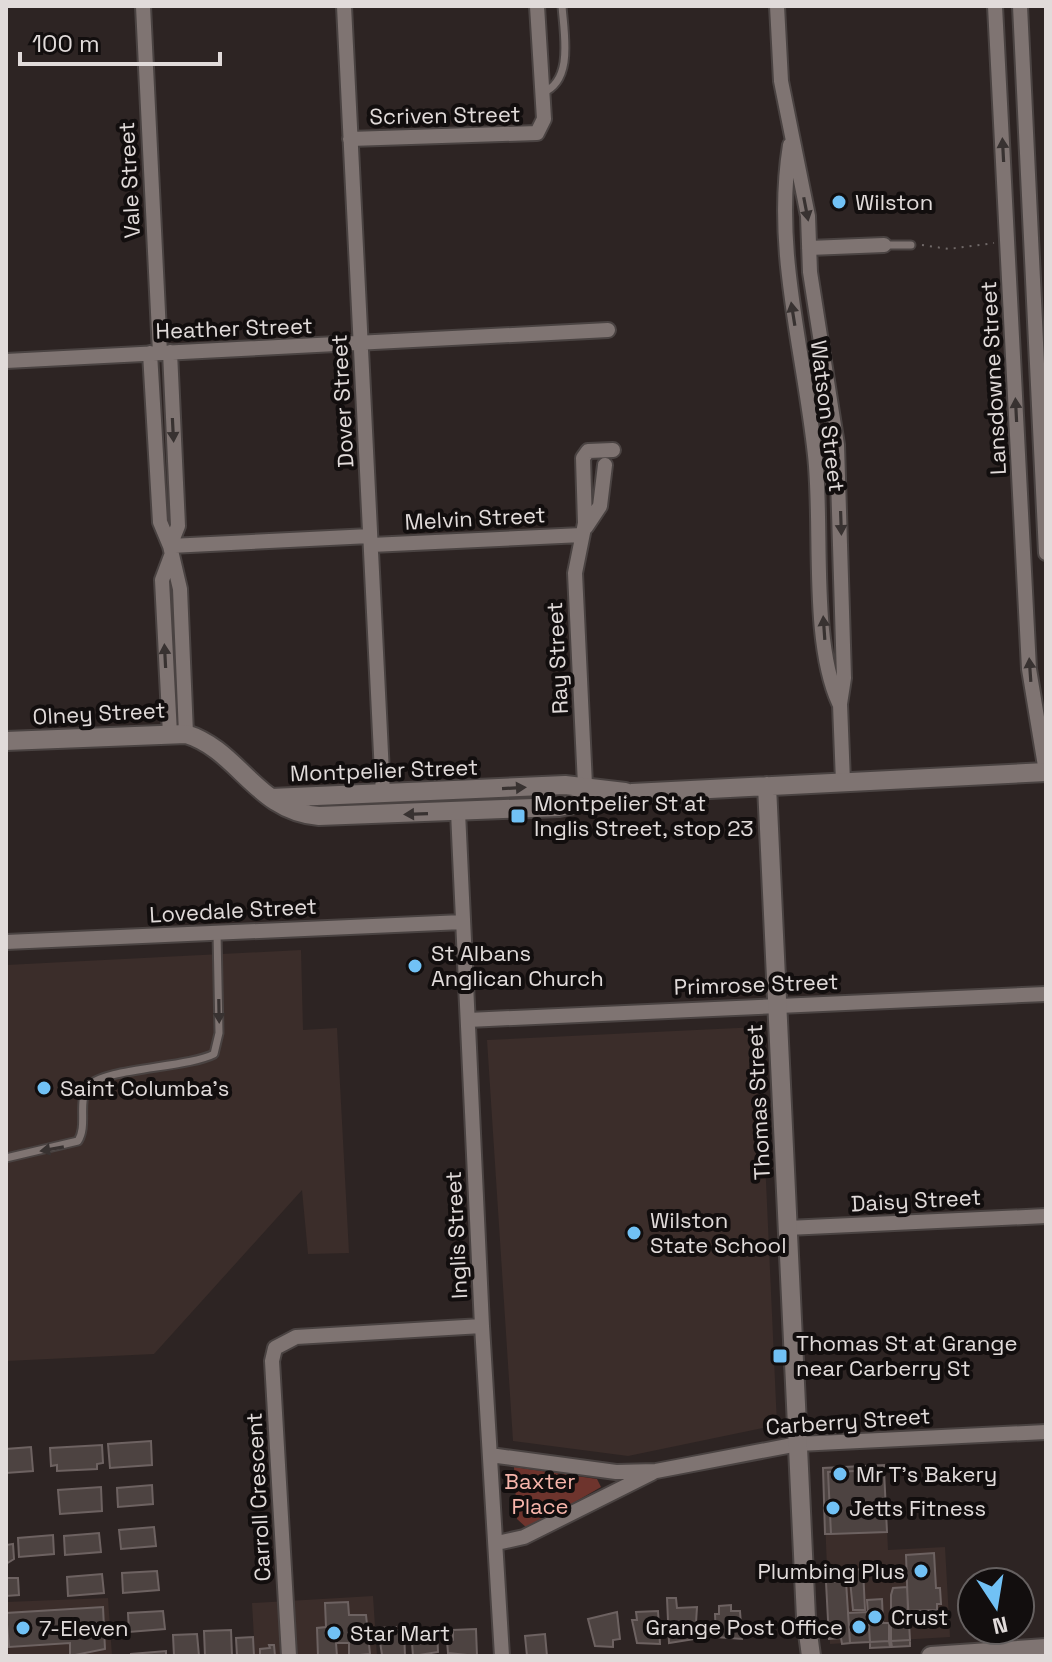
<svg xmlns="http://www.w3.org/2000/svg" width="1052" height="1662" font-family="'Space Grotesk',sans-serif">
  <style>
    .built { fill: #3b2d2a }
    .green { fill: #6e342d }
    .building { fill: #4d4341; stroke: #6d6261; stroke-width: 2 }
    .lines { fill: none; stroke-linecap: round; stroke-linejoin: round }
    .service-casing { stroke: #4a4342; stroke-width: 11 }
    .minor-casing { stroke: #4a4342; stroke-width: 18 }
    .tertiary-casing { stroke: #4a4342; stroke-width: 22 }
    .path { stroke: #706968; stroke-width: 2; stroke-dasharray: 2 6; stroke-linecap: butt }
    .service { stroke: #7f7472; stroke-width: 7 }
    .minor { stroke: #7f7472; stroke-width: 14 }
    .tertiary { stroke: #7f7472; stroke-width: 18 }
    .oneway { fill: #383231 }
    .poi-dot { fill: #71c1f5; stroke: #120e0e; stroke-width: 3 }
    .labels { text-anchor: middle; stroke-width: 8; stroke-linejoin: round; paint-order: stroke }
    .street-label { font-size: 22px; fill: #e1dbda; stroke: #120e0e }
    .poi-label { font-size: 22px; fill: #e1dbda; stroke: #120e0e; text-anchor: start }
    .park-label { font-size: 22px; fill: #f7b5ab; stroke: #120e0e }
  </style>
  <rect width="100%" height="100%" fill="#2d2423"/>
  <path class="built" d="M301,950L303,1030L337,1028L349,1253L308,1254L302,1190L154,1354L6,1361V965Z
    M759,1027L777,1425L628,1456L513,1441L487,1040Z
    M884,1465L888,1550L945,1547L950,1637L830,1644L823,1468Z
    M373,1596L377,1656H255L252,1603Z
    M108,1598L112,1656H6V1602Z"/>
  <path class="green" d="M514,1467L597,1479L601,1487L528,1529L517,1519Z"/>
  <path class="building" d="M151,1441L152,1465L110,1468L108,1444Z
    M102,1445L103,1463L97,1464V1469L57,1471V1465L51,1466L50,1448Z
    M31,1447L33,1471L6,1473V1449Z
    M884,1465V1470L828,1472L831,1534H825L823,1468Z
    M884,1470L887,1532L831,1534L828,1472Z
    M152,1485L153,1504L118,1507L117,1488Z
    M101,1487L102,1511L60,1514L58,1490Z
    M154,1527L156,1546L121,1549L119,1530Z
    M99,1533L101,1552L65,1555L64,1536Z
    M53,1535L54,1554L19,1557L18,1538Z
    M13,1544L14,1559L6,1564V1545Z
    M934,1553L936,1588H940L941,1604H937V1610L908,1611L906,1555Z
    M863,1569L865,1610H853L849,1570Z
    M157,1571L159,1590L123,1593L122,1573Z
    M102,1574L104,1593L68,1596L67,1577Z
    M6,1578H18L19,1595L6,1596Z
    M846,1581L850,1643L842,1644L841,1638L829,1639L826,1582Z
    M907,1587L910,1640L891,1641V1595L893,1588Z
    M667,1598H676L677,1608L697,1607L695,1639L669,1643Z
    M882,1599L883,1623H889V1641L870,1642L867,1600Z
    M348,1602L349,1615H366L370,1654L349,1656V1643H336L337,1656H318L317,1628L326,1627L325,1603Z
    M731,1605V1611H740L742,1639L716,1637L715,1614H719V1606Z
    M103,1607L105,1649L70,1656V1643L9,1647L6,1613Z
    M163,1611L165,1629L129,1632L128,1613Z
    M658,1611L660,1644L637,1643L632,1620H637L636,1612Z
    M617,1612L620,1639L613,1640V1647L595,1646L588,1619Z
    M868,1612L870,1642L850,1643L848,1613Z
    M396,1627V1630H404L405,1656L382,1655L378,1628Z
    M437,1629L438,1652L413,1656L411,1630Z
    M476,1629L477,1656L448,1653L447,1641L453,1640V1630Z
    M231,1630L232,1656H205L204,1631Z
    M197,1634L199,1656H174L173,1635Z
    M545,1634L547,1656H527L525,1636Z
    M253,1637L254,1656H237L236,1638Z
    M910,1640V1646L892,1647L891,1641Z
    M889,1641L890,1647L870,1648V1642Z
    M269,1645H274L275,1656H260V1649L270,1648Z
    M166,1651V1656H131V1654Z"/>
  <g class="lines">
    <g class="service-casing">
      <path id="service" d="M542,93C574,81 564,34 562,6
        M884,245H911
        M6,1158L78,1141C88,1125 77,1103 88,1087C101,1068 187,1068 214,1054L219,1033L217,933"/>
    </g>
    <g class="minor-casing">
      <path id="minor" d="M143,6L160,353
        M344,6L383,794
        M777,6L781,81L808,216L810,272L837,445L844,678L840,704L843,782
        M995,6L1029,669L1046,772
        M1020,6L1046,553
        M350,139L537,133L544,119L537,6
        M790,145C773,251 804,350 815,455C823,526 810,640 839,703
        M809,248L884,245
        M170,352L178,526L170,546
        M150,353L160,522L170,546L180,589L186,734
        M6,361L608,330
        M586,527L600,506L605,465
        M371,545L582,535
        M170,546L370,536
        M170,734L162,580L171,556
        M585,785L575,573L585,523L583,458L588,451L613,450
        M458,812L482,1326L502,1656
        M6,942L463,922
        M468,1020L1046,994
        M787,1228L1046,1216
        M490,1455L616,1472L656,1471L798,1444L1046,1432
        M497,1543L524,1537L652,1473
        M289,1656L272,1361L275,1348L296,1337L482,1326"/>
    </g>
    <g class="tertiary-casing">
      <path id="tertiary" d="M6,741L186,734C239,750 256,811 319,816L559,807L632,793L1046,772
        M767,786L806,1618L811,1656
        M271,798L565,785L625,792
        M931,1656L1046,1648"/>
    </g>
    <path class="path" d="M922,245L949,249L994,243"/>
    <use href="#service" class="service"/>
    <use href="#minor" class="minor"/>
    <use href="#tertiary" class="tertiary"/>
  </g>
  <defs><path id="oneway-solid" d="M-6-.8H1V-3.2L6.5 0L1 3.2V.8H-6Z" transform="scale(2)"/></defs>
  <g class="oneway">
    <use href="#oneway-solid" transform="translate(1003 150) rotate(-93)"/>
    <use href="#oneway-solid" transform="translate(806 209) rotate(79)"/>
    <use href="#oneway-solid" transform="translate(793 314) rotate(-99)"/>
    <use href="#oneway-solid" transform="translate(1016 410) rotate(-93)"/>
    <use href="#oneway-solid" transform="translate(173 430) rotate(87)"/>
    <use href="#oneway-solid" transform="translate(841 523) rotate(88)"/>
    <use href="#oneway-solid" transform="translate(824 628) rotate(-94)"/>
    <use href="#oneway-solid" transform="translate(165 656) rotate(-93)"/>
    <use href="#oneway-solid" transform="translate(1030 670) rotate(-94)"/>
    <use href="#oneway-solid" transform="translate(514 788) rotate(-3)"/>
    <use href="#oneway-solid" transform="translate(416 814) rotate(178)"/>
    <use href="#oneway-solid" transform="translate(219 1011) rotate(89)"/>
    <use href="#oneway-solid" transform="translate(52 1149) rotate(170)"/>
  </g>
  <g class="poi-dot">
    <circle cx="839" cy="202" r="8"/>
    <rect x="510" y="808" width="16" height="16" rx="4"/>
    <circle cx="415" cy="966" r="8"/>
    <circle cx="44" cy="1088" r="8"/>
    <circle cx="634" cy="1233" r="8"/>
    <rect x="772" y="1348" width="16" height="16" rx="4"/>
    <circle cx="840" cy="1474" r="8"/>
    <circle cx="833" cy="1508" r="8"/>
    <circle cx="921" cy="1571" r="8"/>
    <circle cx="875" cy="1617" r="8"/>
    <circle cx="859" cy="1627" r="8"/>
    <circle cx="23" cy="1628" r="8"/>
    <circle cx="334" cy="1633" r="8"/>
  </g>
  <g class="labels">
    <g class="street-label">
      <text transform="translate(445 115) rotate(-1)" y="8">Scriven Street</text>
      <text transform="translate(129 180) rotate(-93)" y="8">Vale Street</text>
      <text transform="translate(234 328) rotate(-2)" y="8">Heather Street</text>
      <text transform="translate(993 378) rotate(-93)" y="8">Lansdowne Street</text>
      <text transform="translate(342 401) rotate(-93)" y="8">Dover Street</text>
      <text transform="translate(828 416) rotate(83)" y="8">Watson Street</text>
      <text transform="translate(475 518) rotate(-3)" y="8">Melvin Street</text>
      <text transform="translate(557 658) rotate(-93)" y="8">Ray Street</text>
      <text transform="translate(99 713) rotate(-3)" y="8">Olney Street</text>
      <text transform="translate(384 770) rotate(-2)" y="8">Montpelier Street</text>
      <text transform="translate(233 910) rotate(-3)" y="8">Lovedale Street</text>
      <text transform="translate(756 984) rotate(-2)" y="8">Primrose Street</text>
      <text transform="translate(758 1102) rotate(-93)" y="8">Thomas Street</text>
      <text transform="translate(916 1200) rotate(-3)" y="8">Daisy Street</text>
      <text transform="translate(456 1235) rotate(-93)" y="8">Inglis Street</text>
      <text transform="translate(848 1421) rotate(-4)" y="8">Carberry Street</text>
      <text transform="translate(258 1497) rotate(-93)" y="8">Carroll Crescent</text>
    </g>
    <g class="poi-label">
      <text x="855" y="210">Wilston</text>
      <text x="534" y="811">Montpelier St at<tspan x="534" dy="25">Inglis Street, stop 23</tspan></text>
      <text x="431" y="961">St Albans<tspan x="431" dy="25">Anglican Church</tspan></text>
      <text x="60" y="1096">Saint Columba's</text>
      <text x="650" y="1228">Wilston<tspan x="650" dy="25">State School</tspan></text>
      <text x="796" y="1351">Thomas St at Grange<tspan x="796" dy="25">near Carberry St</tspan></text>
      <text x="856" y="1482">Mr T's Bakery</text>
      <text x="849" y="1516">Jetts Fitness</text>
      <text x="905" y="1579" text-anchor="end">Plumbing Plus</text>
      <text x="891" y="1625">Crust</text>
      <text x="843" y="1635" text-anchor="end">Grange Post Office</text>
      <text x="39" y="1636">7-Eleven</text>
      <text x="350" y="1641">Star Mart</text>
    </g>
    <g class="park-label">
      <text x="540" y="1489">Baxter<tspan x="540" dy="25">Place</tspan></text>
    </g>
  </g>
  <rect width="1052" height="1662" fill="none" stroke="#e1dbda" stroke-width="16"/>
  <g transform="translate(996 1606) rotate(168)"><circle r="38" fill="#120e0e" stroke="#656060" stroke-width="2"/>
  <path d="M0-6L14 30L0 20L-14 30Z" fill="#71c1f5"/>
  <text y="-12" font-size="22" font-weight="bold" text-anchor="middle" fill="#e1dbda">N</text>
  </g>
  <path d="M20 52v12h200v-12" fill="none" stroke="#e1dbda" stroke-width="4"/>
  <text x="32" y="52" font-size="24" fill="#e1dbda" stroke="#120e0e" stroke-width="6" paint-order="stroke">100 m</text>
</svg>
